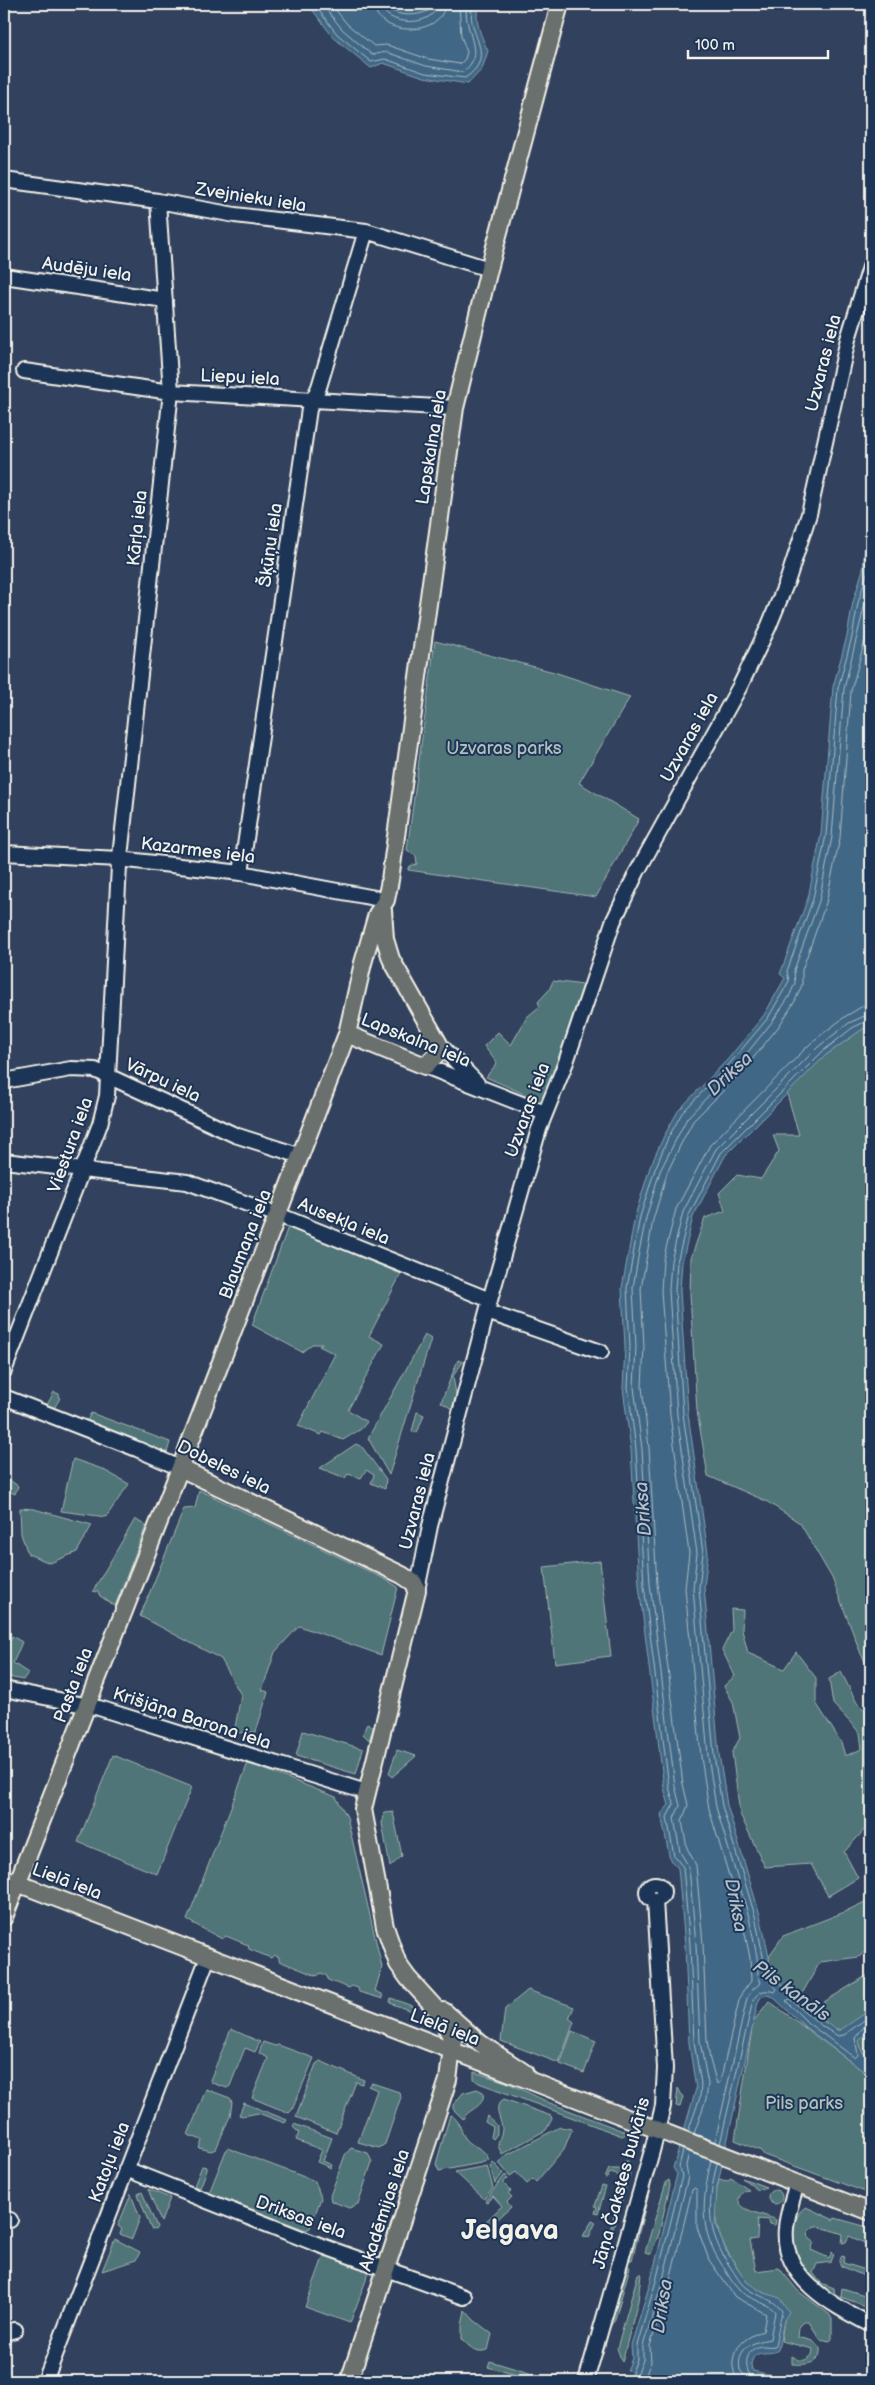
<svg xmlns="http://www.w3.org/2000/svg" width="875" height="2385" font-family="'Balsamiq Sans',sans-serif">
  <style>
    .green { fill: #4f7578; stroke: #a2b3b0 }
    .water { fill: #3f6886; stroke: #879fad }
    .pier { fill: #32425e }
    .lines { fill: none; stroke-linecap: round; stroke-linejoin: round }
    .shore { stroke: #acbac1; stroke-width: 1 }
    .minor-casing { stroke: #f4f1e8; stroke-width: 18 }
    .major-casing { stroke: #f4f1e8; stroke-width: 20 }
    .minor { stroke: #1d3557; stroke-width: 14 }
    .major { stroke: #6b706d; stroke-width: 16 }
    .labels { text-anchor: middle; stroke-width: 4; stroke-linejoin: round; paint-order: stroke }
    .street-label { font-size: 18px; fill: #f4f1e8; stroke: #1d3557 }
    .park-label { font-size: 18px; fill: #b2bfbb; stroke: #1d3557 }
    .water-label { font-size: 19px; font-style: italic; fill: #b5c1c6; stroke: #1d3557 }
    .town-label { font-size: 28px; font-weight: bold; fill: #f4f1e8; stroke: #1d3557 }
  </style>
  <rect width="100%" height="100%" fill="#32425e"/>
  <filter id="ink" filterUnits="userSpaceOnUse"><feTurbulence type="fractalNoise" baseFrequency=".02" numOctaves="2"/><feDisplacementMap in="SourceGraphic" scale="10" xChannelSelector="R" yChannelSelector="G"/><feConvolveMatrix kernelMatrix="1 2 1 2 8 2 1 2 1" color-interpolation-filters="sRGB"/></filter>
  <g filter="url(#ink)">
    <path class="green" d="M435,641L554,672L630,697L579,783L639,819L596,897L408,870L410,866L417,864L416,856L407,850Z
      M553,981L583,985L545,1098L540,1101L486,1077L497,1063L484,1046L498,1032L511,1045L527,1017L540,1006L538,1002L549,990Z
      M871,1023V1672L861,1654L832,1578L800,1523L766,1501L708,1476L697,1411L690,1294L691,1258L705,1218L725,1211L719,1193L737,1175L761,1179L779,1151L773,1135H799L787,1094L826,1055Z
      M518,1131L520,1136L515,1158L511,1157Z
      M288,1227L401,1274L369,1336L384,1344L348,1410L367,1422L361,1429L343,1440L323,1432L321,1435L298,1426L335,1354L319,1346L323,1344H312L302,1352L252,1325Z
      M425,1335L431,1339L389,1475L368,1438Z
      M458,1360L463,1362L453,1376L456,1394L452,1409L441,1402Z
      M54,1392L59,1394L60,1398L53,1410L47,1405Z
      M417,1412L424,1415L417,1433L412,1431Z
      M91,1413L170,1442L166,1456L86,1423Z
      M356,1444L362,1447L386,1479L385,1489L371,1483L374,1475L366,1470L361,1478L348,1474L345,1478L320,1468Z
      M73,1459L102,1469L129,1484L106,1517L61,1511Z
      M4,1476L18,1486L15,1494L4,1489Z
      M199,1490L387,1580L398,1587L381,1655L299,1626L275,1652L262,1690L268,1692L256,1732L234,1733L241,1695L221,1659L140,1616L184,1509L195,1508Z
      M20,1508L34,1509L92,1525L77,1552L50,1563L28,1554L21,1534Z
      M135,1519L146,1526L115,1606L100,1596L98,1592L93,1591Z
      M600,1561L611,1656L555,1663L544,1567Z
      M731,1609L743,1610L742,1630L748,1653L784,1669L796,1652L816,1678V1703L841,1742L845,1756L862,1749L860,1733L833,1704L829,1679L841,1672L857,1703L871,1716V1829L866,1828L844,1852L858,1878L828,1896L811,1864L765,1867L740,1814L732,1752L740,1738L733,1702L724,1686L735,1676L722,1650L732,1630Z
      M12,1636L22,1642L13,1663L28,1673L23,1680L4,1676V1650Z
      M367,1723L374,1727L369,1740L363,1734Z
      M303,1731L363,1749L356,1774L296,1756Z
      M397,1750L416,1756L392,1777L389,1773Z
      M113,1755L192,1787L157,1874L78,1842Z
      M248,1763L336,1797L347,1817L382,1967L375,1991L382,1994L383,1999L359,1992L358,1988L352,1986L349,1988L328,1980L327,1976L321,1973L317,1976L279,1961V1957L274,1955L271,1958L249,1949L248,1945L226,1936L222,1939L187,1920Z
      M393,1812L402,1856L390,1867L382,1823L385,1813Z
      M871,1899V1946L859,1957L820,1962L799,1999L769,1974V1956L783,1936L842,1913Z
      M871,1973V2009L842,2030L833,2028L811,2010Z
      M528,1990L574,2007L569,2018L574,2022L559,2063L501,2041L505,2009Z
      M391,1998L412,2006L413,2010L411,2011L390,2003Z
      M769,2001L871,2077V2194L764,2155L761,2151L735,2140L753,2022Z
      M871,2026V2058L862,2052L859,2041Z
      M231,2029L260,2042L255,2052L245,2048L230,2086L227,2088L212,2083L210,2080Z
      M572,2031L596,2041L584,2073L560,2064Z
      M263,2042L275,2046L278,2045L314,2058L292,2110L289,2113L252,2098L268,2058L259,2053Z
      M320,2061L364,2080L362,2084L356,2082L336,2133L296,2117L316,2064Z
      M474,2072L506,2082L550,2103L628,2133L622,2136L479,2083L474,2079Z
      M372,2083L399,2092L401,2097L385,2144L379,2148L358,2142L377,2090L368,2086Z
      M678,2088L683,2097L680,2107L676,2106Z
      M206,2089L230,2098L232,2102L230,2116L216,2149L211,2151L199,2148L202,2140L188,2135Z
      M477,2089L483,2092C486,2107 469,2108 463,2119L453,2109V2105L463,2093Z
      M504,2099L551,2116L552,2119L546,2130L502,2154L498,2146C498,2141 501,2136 502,2130C502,2118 491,2107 504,2099Z
      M244,2103L287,2120L285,2123L258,2113L243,2116L239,2115Z
      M450,2115C461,2120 459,2129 465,2138C472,2148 485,2147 489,2160L481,2163L439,2171L436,2164Z
      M487,2116L497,2125V2134L493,2139L491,2137L493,2127L485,2122Z
      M294,2124L332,2138L323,2161L332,2165L331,2168L317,2162L322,2150L296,2140L299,2133L293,2127Z
      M560,2127L572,2129L564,2149L536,2182L533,2179L527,2184L516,2172L510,2176L499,2163L505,2156Z
      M227,2148L315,2181L321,2198L310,2228L306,2230L209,2193Z
      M351,2148L368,2153L372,2162L358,2204L349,2208L331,2201L330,2196L345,2155Z
      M625,2161H628L630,2172L629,2178L610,2173L607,2178H605L609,2169H621Z
      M493,2162L503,2173L495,2184L490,2166Z
      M202,2166L207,2167V2170L200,2188L194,2186Z
      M487,2166L493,2188L484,2199L455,2172Z
      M505,2175L508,2178L503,2183L511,2191L508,2193L512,2197L507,2202L511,2207L487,2229L483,2224L502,2206L493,2196L487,2202L485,2201Z
      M731,2178L749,2190L744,2191C724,2210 768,2214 776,2220L775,2225L769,2224L768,2220L758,2219L757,2239L750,2240L756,2271L779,2268L798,2291L829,2314L832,2319V2339L830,2341L820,2339L809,2322H804L799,2327L798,2337L813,2341L820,2347C822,2365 805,2365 792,2364V2356C801,2362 805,2362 812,2355L813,2349L781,2341L784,2320L780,2299C769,2295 759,2291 749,2284C744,2280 740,2271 736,2265C715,2235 711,2214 719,2179L726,2181Z
      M742,2178L766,2187L758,2190Z
      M624,2179L627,2183L610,2239L608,2238Z
      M669,2180L670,2185L659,2234L651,2254L645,2252L666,2182Z
      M111,2184L114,2185L53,2343H51Z
      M602,2185L606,2186L598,2214L595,2213L597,2207L595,2206Z
      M148,2189L170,2198L161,2222Z
      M650,2189L632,2260H627L641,2209Z
      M768 2197a7 7 0 1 1 14 0a7 7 0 1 1-14 0Z
      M142,2192L157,2227L155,2230L151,2229L138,2194Z
      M131,2194L140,2218L132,2239L120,2234L122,2229L118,2226Z
      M806,2207L834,2220L835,2218L871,2228V2246L849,2236L846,2242L842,2243L843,2234L818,2226H815L808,2231L809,2238L814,2242L811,2250L829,2258L832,2252L834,2254L831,2262L817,2264L813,2273L821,2283L834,2288L835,2297C812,2281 783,2257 794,2225C797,2218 799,2210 806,2207Z
      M592,2221L596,2222L589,2237L583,2236Z
      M115,2239L140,2252L136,2260L102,2271Z
      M324,2255L369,2272L350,2323L305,2307Z
      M842,2256L845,2257L843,2263L866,2270L868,2265L871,2264V2279L841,2266L839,2261Z
      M625,2265L630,2267L615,2319L607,2332L624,2278L622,2275Z
      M638,2274H641L638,2301L622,2362L617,2348Z
      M842,2288L871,2297V2312L860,2304L841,2297Z
      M465,2310L474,2320L492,2334L488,2350C477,2354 469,2347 462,2339V2326Z
      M490,2361L539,2376L537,2381L488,2367Z"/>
    <path class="water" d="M308,4H389L414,10L427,4H480C472,17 482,38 488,51L482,69L468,84L424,77L383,63L371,68L333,37Z
      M871,506V1023L826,1055L725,1156L693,1217L682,1263L680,1290L688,1414L708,1553L704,1587L719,1754L727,1805L760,1915L769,1956V1974L826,2023L839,2031L871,2009V2026L859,2041L862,2052L871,2058V2077L805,2027L773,1997L767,1995L761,1997L758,2002L717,2187L715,2224L726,2251L747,2282L762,2292L780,2298L789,2312L784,2320L778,2350C768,2357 753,2346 751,2366L753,2371L799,2381H623L632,2358L631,2345L651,2280L677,2174L673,2168L696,2089L689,2043L685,1946L678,1868L670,1860L661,1814L669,1805L664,1788L639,1585L631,1450L623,1388L625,1347L622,1288L635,1216L650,1167L664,1136L678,1111L728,1059L764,1015L785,978L780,974L808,898L821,834L833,687L847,636L853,602L863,569L867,518Z"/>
    <path class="pier" d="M625,2369L631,2373L644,2381H634L623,2374Z"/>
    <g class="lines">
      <path class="shore" d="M314,4L337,34L371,62L385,59L425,73L465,78C501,54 461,30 474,4
        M322,4L342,29L372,55L386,52L426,66L463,72C488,54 461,29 467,4
        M331,4L347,24L374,46L387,45L428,59L460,64L465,59L467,52L461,36L459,4
        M374,4C375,37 443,38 445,4
        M381,4C383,27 436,28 437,4
        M388,4L389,9C400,17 416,16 428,11L431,4
        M871,605L865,640L851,691L840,838L826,903L802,970V985L795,1001L779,1026L742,1072L693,1121L681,1144L667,1173L653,1220L641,1289L644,1346L642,1387L649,1448L657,1584L683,1784L688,1805L682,1821L687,1848L696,1865L703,1944L707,2041L710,2060L717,2084L720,2082L740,1996L751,1981L750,1958L742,1919L709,1809L701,1757L685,1588L689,1553L670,1415L661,1291L663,1260L676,1209L710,1145L813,1041L846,1016L863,1006L871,1005
        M871,2015L844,2035L838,2036L823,2027L790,1999L786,2001L808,2023L855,2058L858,2055L855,2038L866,2024H871
        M688,2132L700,2097L701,2084L694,2042L690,1945L683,1867L674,1856L667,1817L674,1804L669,1787L644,1585L636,1449L628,1387L630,1347L627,1288L640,1217L655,1169L668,1138L682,1113L731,1062L768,1018L789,981L787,971L813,899L826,835L838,688L852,637L858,603L868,570L871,531
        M694,2134L706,2099L708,2084L700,2042L696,1945L689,1867L680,1852L674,1818L680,1806L675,1786L650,1584L642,1449L634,1387L636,1346L633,1288L639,1252L646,1218L660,1171L687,1118L736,1067L772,1022L789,997L795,983L794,970L819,901L832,837L844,689L871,579
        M715,2142L747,1998L753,1989L761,1983L758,1975L757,1957L749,1917L716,1807L708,1756L693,1588L697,1553L677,1415L669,1290L671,1261L683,1212L716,1149L818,1047L849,1023L871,1013
        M720,2144L753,2000C759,1991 764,1989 775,1992L777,1989L764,1975L763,1956L755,1916L722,1806L714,1755L699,1588L703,1553L683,1414L675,1290L677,1262L689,1215L721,1153L822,1052L852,1028L871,1019
        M711,2160C702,2203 698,2230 724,2268C728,2275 733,2284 739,2290C748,2299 771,2304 775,2312L770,2339C753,2342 736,2347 740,2370L749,2381
        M717,2163C708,2204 705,2228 729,2265C734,2272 739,2282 745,2287C757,2297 774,2298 782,2311L775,2346C771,2347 767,2346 762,2346C747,2347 743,2364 750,2375L771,2381
        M629,2381L637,2359V2345L656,2281L682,2176L679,2167L683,2150
        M635,2381L643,2360V2346L662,2283L688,2177L686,2166L689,2152
        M643,2381L651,2362L650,2346L669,2285L692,2190L695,2188L697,2190V2227L709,2260L735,2297L766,2314L763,2331C740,2338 724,2357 738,2381"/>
      <g class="minor-casing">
        <path id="minor" d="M4,180L158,201L235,215L366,231L489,269
          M4,276L165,300
          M24,371L171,392L455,408
          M4,853L119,859L241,873L386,900
          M241,873L309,409L319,387L366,231
          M439,1044L477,1083
          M425,1066L545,1113
          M4,1081L71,1069L95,1070L235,1135L301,1156
          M4,1161L187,1182L286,1218L490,1300
          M487,1312L601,1352
          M4,1371L100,1124L107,1096L119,866L171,392L158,201
          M4,1397L137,1449L180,1468
          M417,1590L430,1526L490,1300L539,1129L566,1062L613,922L637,872L740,686L768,628L788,579L809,514L848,339L871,264
          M4,1689L99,1708L366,1792
          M647 1892a8 8 0 1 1 16 0a8 8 0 1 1-16 0Z
          M126,2169L314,2243L464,2297
          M797,2183C793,2198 787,2213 786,2228C781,2279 833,2305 871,2325
          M4,2218L10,2220
          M4,2333L15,2330
          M45,2381L208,1957
          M586,2381L652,2151L663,2106L665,2068L655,1900"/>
      </g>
      <g class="major-casing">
        <path id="major" d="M347,1034L425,1066L437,1054L439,1044L391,959L385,939L383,910
          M180,1468L402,1575L414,1583L417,1590L363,1809L385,1927L398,1964L408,1978L438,2011L453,2041L448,2080L349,2381
          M4,1878L871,2212
          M4,1917L184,1458L347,1034L363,963L377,914L386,900L390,880L455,408L489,269L560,4
          M444,2011L480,2043L525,2073"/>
      </g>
      <use href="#minor" class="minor"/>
      <use href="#major" class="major"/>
    </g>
  </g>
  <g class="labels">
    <g class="street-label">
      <text transform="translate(251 197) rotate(9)" y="6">Zvejnieku iela</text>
      <text transform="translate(87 269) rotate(8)" y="6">Audēju iela</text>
      <text transform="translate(823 363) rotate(-76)" y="6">Uzvaras iela</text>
      <text transform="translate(240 377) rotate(3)" y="6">Liepu iela</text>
      <text transform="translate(431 447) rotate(-81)" y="6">Lapskalna iela</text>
      <text transform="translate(137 528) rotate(-84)" y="6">Kārļa iela</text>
      <text transform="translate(270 545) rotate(-82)" y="6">Šķūņu iela</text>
      <text transform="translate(689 737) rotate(-61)" y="6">Uzvaras iela</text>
      <text transform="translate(198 850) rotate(7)" y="6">Kazarmes iela</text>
      <text transform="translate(416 1040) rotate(22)" y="6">Lapskalna iela</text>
      <text transform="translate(163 1080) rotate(25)" y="6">Vārpu iela</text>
      <text transform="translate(527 1110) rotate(-70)" y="6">Uzvaras iela</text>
      <text transform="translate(70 1145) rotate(-70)" y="6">Viestura iela</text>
      <text transform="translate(344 1221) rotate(22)" y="6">Ausekļa iela</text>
      <text transform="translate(245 1244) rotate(-69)" y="6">Blaumaņa iela</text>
      <text transform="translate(224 1467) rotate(26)" y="6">Dobeles iela</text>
      <text transform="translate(417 1501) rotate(-76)" y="6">Uzvaras iela</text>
      <text transform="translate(73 1685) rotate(-69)" y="6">Pasta iela</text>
      <text transform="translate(192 1718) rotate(18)" y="6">Krišjāņa Barona iela</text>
      <text transform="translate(67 1881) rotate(21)" y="6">Lielā iela</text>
      <text transform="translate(445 2027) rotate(21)" y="6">Lielā iela</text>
      <text transform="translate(109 2162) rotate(-69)" y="6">Katoļu iela</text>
      <text transform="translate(621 2183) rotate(-75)" y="6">Jāņa Čakstes bulvāris</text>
      <text transform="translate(384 2210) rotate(-72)" y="6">Akadēmijas iela</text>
      <text transform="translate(301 2217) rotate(20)" y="6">Driksas iela</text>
    </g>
    <g class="park-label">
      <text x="504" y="754">Uzvaras parks</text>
      <text x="804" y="2109">Pils parks</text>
    </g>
    <g class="water-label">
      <text transform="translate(729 1073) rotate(-43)" y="7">Driksa</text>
      <text transform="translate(642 1509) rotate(-94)" y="7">Driksa</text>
      <text transform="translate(737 1905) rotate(79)" y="7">Driksa</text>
      <text transform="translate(792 1990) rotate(36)" y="7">Pils kanāls</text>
      <text transform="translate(661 2306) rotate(-81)" y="7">Driksa</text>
    </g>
    <g class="town-label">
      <text x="510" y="2239">Jelgava</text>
    </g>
  </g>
  <rect width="875" height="2385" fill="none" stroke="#1d3557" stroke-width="20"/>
  <rect x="10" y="10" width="855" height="2365" fill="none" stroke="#f4f1e8" stroke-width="2" filter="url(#ink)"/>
  <path d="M688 50v8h140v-8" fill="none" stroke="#f4f1e8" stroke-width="2.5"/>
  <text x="695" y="50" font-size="15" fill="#f4f1e8" stroke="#1d3557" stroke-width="4" paint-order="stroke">100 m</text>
</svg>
